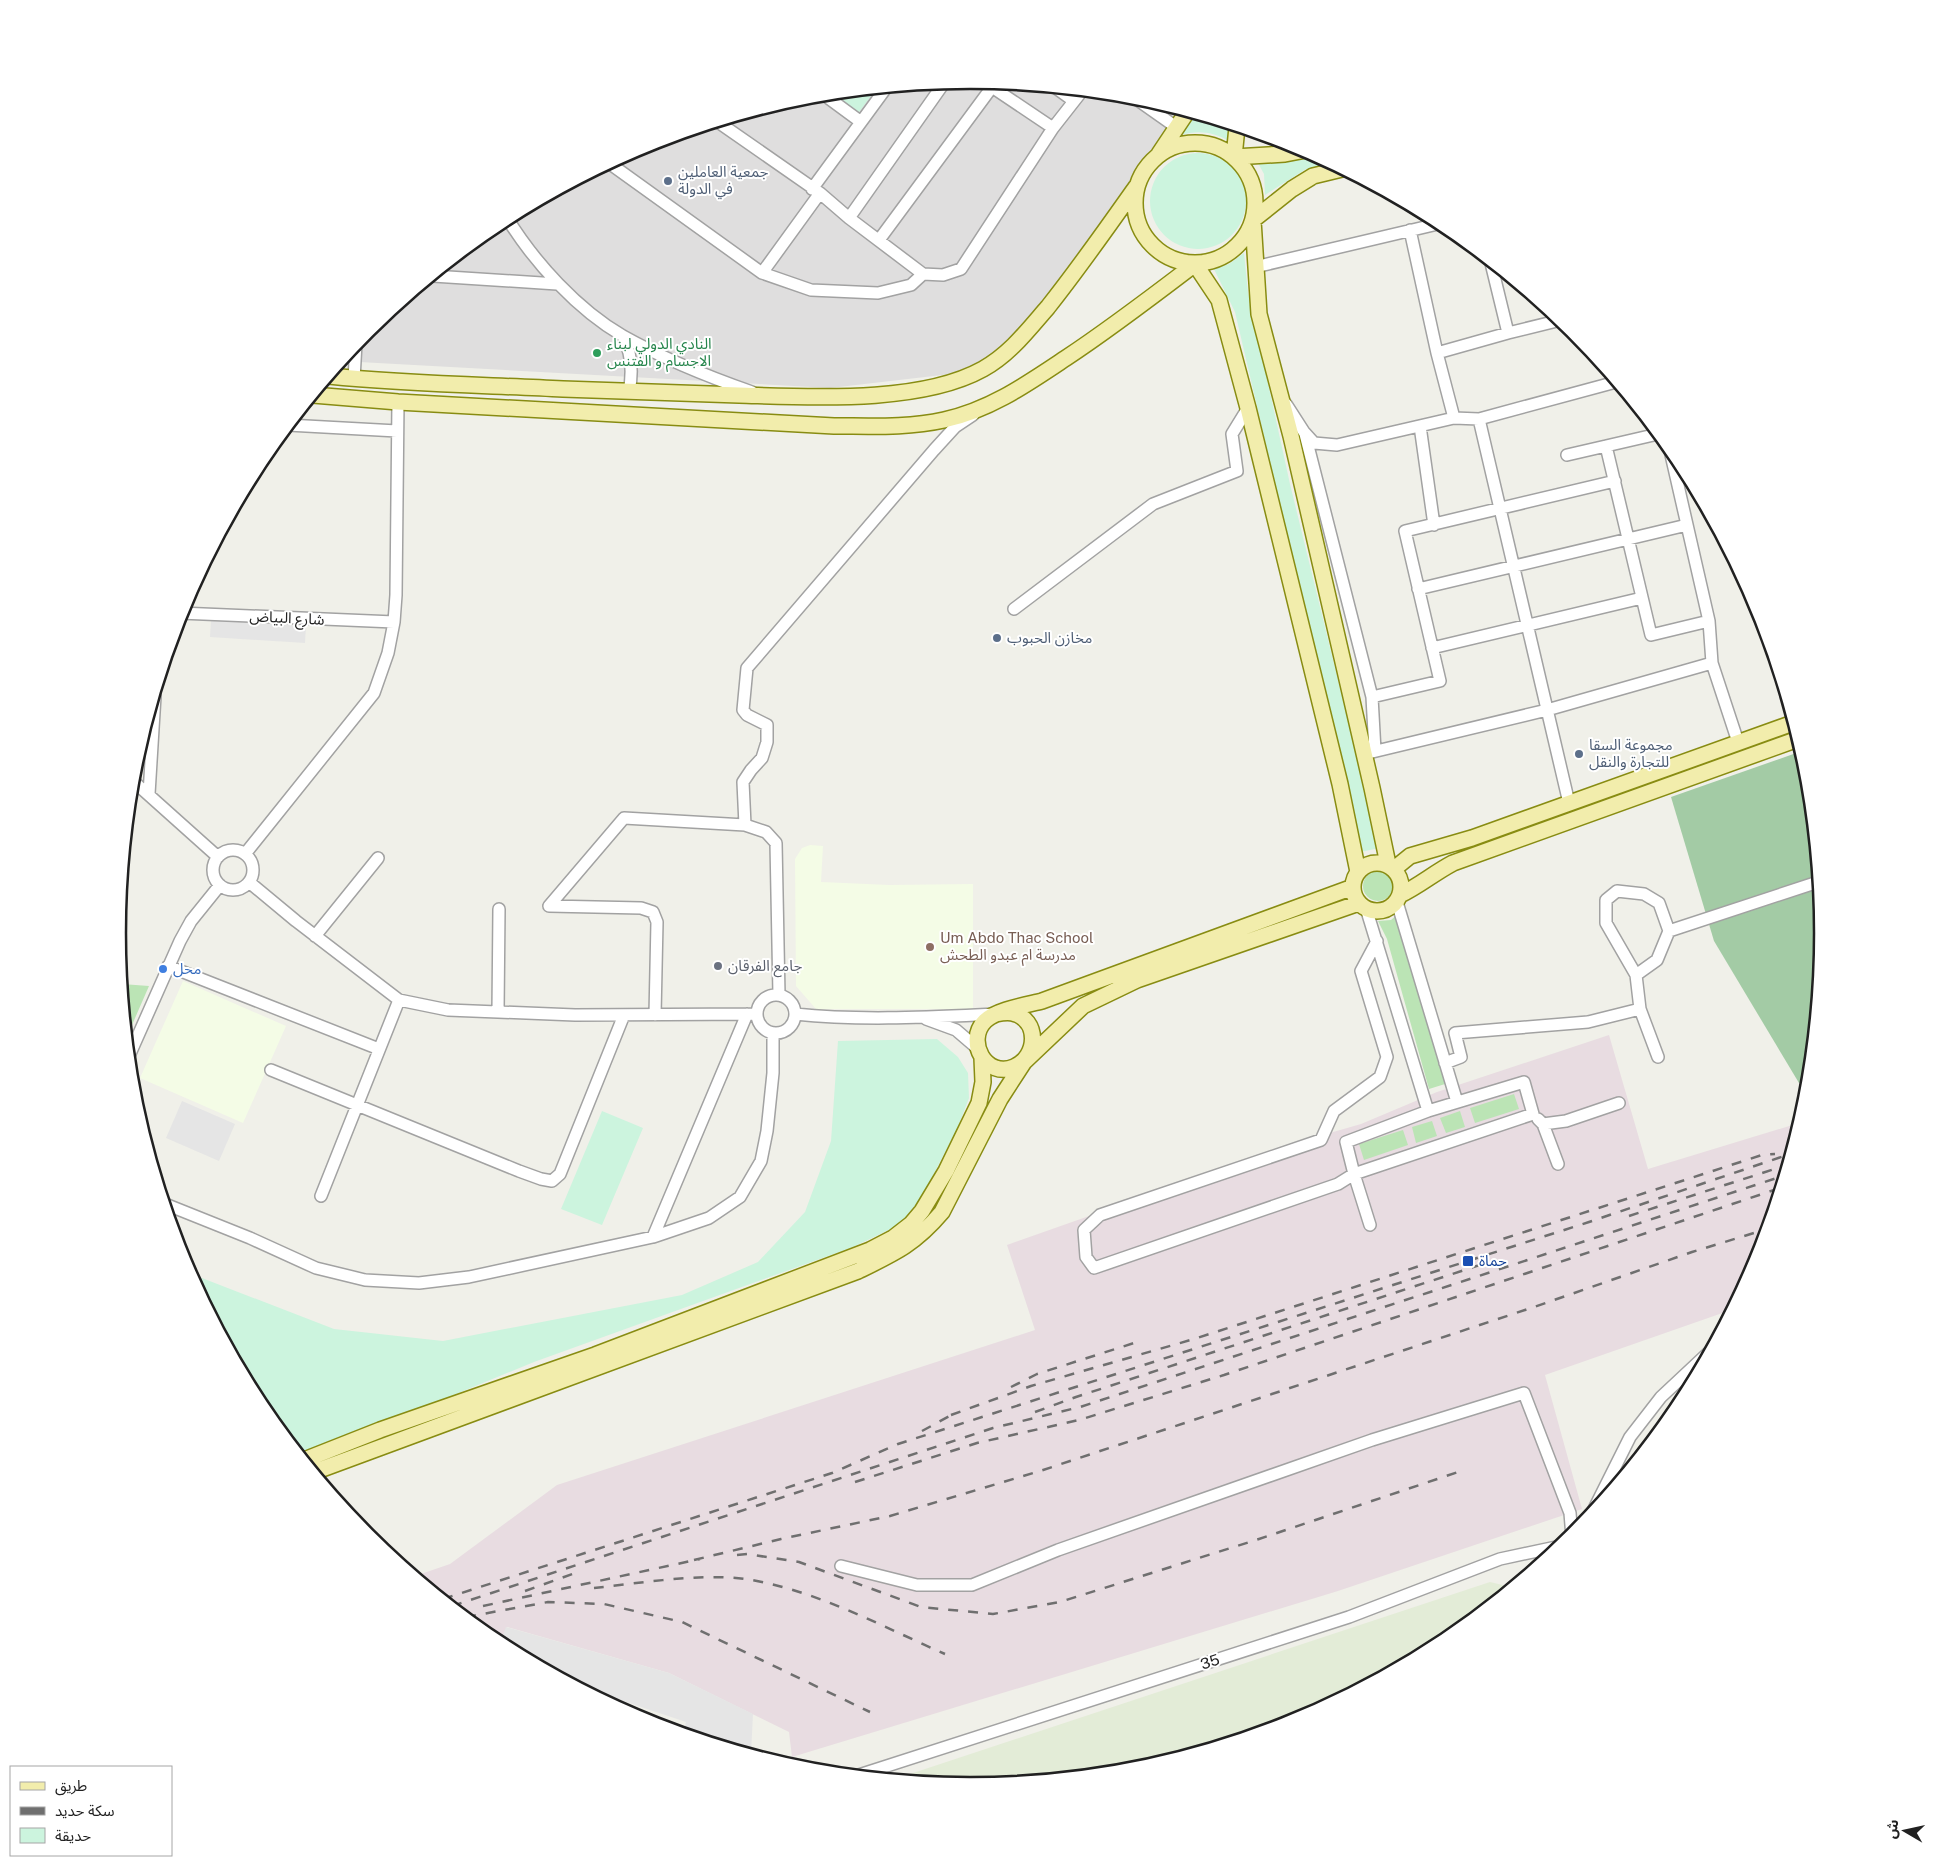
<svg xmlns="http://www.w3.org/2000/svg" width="1940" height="1866" font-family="'Public Sans','Noto Sans Arabic',sans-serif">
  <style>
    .residential { fill: #dfdede }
    .industrial { fill: #e8dce1 }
    .education { fill: #f4fce6 }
    .farmland { fill: #e3ecd7 }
    .grass { fill: #bbe4b5 }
    .forest { fill: #a3cba5 }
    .park { fill: #ccf4de }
    .parking { fill: #e5e5e5 }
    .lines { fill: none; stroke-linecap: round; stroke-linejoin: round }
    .minor-casing { stroke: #a2a2a2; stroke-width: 14 }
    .major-casing { stroke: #888c12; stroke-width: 18 }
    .minor { stroke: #fff; stroke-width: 11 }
    .major { stroke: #f2edac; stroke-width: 15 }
    .rail { stroke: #6f6f6f; stroke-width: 2.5; stroke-dasharray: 10 10; stroke-linecap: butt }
    .service-dot { fill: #5c6f8a; stroke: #fff; stroke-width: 2 }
    .leisure-dot { fill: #2e9e5b; stroke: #fff; stroke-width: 2 }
    .education-dot { fill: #8d6e63; stroke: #fff; stroke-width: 2 }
    .worship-dot { fill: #6b7280; stroke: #fff; stroke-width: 2 }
    .shop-dot { fill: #3f7fe0; stroke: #fff; stroke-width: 2 }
    .transit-dot { fill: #1a4fb4; stroke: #fff; stroke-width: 2 }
    .labels { text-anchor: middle; stroke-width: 4; stroke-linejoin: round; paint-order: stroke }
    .service-label { font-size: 15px; fill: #4e5e75; stroke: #fff; text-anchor: start }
    .leisure-label { font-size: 15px; fill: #27864d; stroke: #fff; text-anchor: start }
    .street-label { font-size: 15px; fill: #212121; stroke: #fff }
    .education-label { font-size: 15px; fill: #785e54; stroke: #fff; text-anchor: start }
    .worship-label { font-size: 15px; fill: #5b616d; stroke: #fff; text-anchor: start }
    .shop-label { font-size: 15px; fill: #366cbe; stroke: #fff; text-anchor: start }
    .transit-label { font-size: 15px; fill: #164399; stroke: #fff; text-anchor: start }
    .rim { fill: none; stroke: #212121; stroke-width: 2.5 }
  </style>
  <rect width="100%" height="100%" fill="#f0f0e9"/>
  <path class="residential" d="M970,80L1137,96L1180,109L1067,272L1005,352L951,374L830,388L341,361L367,330L496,224L644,145L804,96Z"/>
  <path class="industrial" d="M1609,1035L1648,1169L1799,1123L1758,1260L1731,1310L1545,1375L1582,1509L1338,1591L792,1757L789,1732L669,1673L507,1627L500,1644L415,1576L450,1564L557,1485L1035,1330L1007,1245L1302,1141L1361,1124L1437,1092Z"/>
  <path class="education" d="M810,845L823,846L821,882L889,885L973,884V1009H816L796,986L795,859L802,848Z
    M183,981L286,1026L243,1123L140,1078Z"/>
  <path class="farmland" d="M1687,1393L1679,1407L1634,1461L1643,1446Z
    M1490,1582L1511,1587L1444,1642L1296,1721L1136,1770L970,1786L895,1779Z"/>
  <path class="grass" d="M1363 886a15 15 0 1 1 30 0a15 15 0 1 1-30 0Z
    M1398,914L1401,934L1445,1084L1429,1089L1387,939L1378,921L1391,920Z
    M122,984L149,986L132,1025L126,1024Z
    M1514,1094L1519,1109L1475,1123L1470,1108Z
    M1460,1111L1465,1127L1446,1133L1440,1118Z
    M1432,1121L1437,1136L1416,1143L1412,1127Z
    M1403,1130L1408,1145L1364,1160L1359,1144Z"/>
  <path class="forest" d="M1802,751L1807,767L1823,933L1808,1080L1799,1083L1714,941L1671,797Z"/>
  <path class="park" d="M876,89L857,115L829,94Z
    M1196,114L1230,125L1229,141C1214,132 1198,130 1181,135Z
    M1150 201a48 48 0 1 1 96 0a48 48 0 1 1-96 0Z
    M1318,157L1331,164L1306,169L1265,195L1264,174L1258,163Z
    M1244,253L1248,292L1290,484L1379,848L1361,852L1235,312L1214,269L1229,264Z
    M937,1039L958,1057L968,1073L969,1098L958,1127L922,1197L899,1225L853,1247L534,1362L444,1399L299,1453L261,1407L189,1273L334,1329L443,1341L682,1295L758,1262L805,1212L831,1141L838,1041Z
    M602,1111L643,1128L602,1225L561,1209Z"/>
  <path class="parking" d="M211,620L306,626L305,643L210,637Z
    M182,1101L235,1124L219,1161L166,1138Z
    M506,1627L669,1673L753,1714L751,1754L683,1733L686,1722L581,1687L500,1644Z"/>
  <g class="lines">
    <g class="minor-casing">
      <path id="minor" d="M983,81L1053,128
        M1056,88L1074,101
        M823,94L861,122
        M1132,96L1176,127
        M718,122L820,193L849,218L923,274L943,275L961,269L1053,128L1082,91
        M609,163L762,273L811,290L878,293L911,285L923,274
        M812,189L886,88
        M507,218C534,262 578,310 623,336C664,359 709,377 752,392
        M849,218L944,83
        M1410,230L1437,353L1454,418
        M879,240L992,87
        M1491,263L1508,333
        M1255,267L1442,223
        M762,273L820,193
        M433,276L557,284
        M623,336C632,354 633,372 629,392
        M1437,353L1508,333L1561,320
        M354,379L356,343
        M1286,404L1304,432L1314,443L1337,445L1454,418L1479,419L1616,382
        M1479,419L1569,803
        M288,425L397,431
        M1420,426L1434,525
        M1305,434L1372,697L1375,751
        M1606,446L1651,635L1709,621
        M1669,446L1709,621L1712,663L1738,742
        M1567,455L1658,434
        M1418,589L1687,525
        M1014,609L1153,504L1237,471L1232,434L1248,408
        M180,613L394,622
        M1432,648L1642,598
        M1372,697L1440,681L1405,531L1615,481
        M1364,754L1547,710L1712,663
        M132,780L218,857
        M149,794L155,696
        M745,825L743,782L751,770L762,758L767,742V725L747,715L743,710L747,668L934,450L955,427L973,415
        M213 870a20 20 0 1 1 40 0a20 20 0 1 1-40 0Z
        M245,854L374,693L388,653L394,622L396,595L398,402
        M249,882L296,921L399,1000L448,1010L575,1015L757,1014
        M1397,902L1457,1102
        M549,906L624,818L745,825L766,832L776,843L779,995
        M549,906L641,908L653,912L657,922L655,1015
        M1366,908L1428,1111
        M315,936L378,858
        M168,966L379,1049
        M1636,975L1657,960L1669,931
        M757 1014a19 19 0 1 1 38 0a19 19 0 1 1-38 0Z
        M498,1011L499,909
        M795,1014C862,1021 930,1017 996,1014
        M926,1019L956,1030L977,1048
        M129,1056L180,941L191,921L220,885
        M1658,1057L1640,1009L1636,975L1606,923V900L1617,891L1644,894L1659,903L1669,931L1818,882
        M1445,1063L1461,1057L1455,1033L1588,1022L1640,1009
        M271,1070L519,1171L541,1179L552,1181L560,1174L624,1015
        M1524,1082L1533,1114L1354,1174L1346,1142L1428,1111Z
        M1538,1119L1543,1124L1558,1164
        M1543,1124L1566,1121L1619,1103
        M321,1196L399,1000
        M165,1204L250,1238L316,1268L365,1280L419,1283L469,1277L653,1237L709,1218L740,1197L761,1161L767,1131L773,1073V1033
        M1370,1225L1354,1174L1338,1184L1094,1268L1086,1257L1084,1230L1100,1215L1321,1140L1334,1111L1380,1077L1387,1057L1361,971L1377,941
        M653,1237L747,1014
        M1592,1513L1630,1437L1661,1397L1708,1353
        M841,1566L917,1585H972L1058,1550L1372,1440L1524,1393L1570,1513L1572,1537
        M859,1775L1349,1617L1500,1559L1561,1546"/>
    </g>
    <g class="major-casing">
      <path id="major" d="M1237,127L1234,157L1285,154L1306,150
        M1135 203a60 60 0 1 1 120 0a60 60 0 1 1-120 0Z
        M1159,154L1187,112
        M1342,169L1313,176L1292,189L1253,220L1259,314L1291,436L1372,788L1388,864
        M329,376C407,384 485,385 563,389C622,391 680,393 739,395C810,397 920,404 983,369C1010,354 1028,330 1048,307C1079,268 1107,228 1136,187
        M313,395L398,402L834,426C871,426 908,428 944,420C990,410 1027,384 1066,358C1110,329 1153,296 1195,264L1219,300L1248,408L1340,784L1358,872
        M1353 887a24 24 0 1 1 48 0a24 24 0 1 1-48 0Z
        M1394,869L1410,856L1472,838L1793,723
        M1400,895C1419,886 1434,873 1453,863L1798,739
        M996,1014C1001,1013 1007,1012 1012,1013C1040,1019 1038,1057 1014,1067C986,1079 965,1041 985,1021C996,1010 1026,1005 1042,1001L1353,887
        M304,1460L380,1430L595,1355L870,1250L893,1238L911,1224L922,1211L946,1171L979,1103L983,1082L982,1058
        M314,1472L858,1271C895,1253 915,1244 942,1212L1000,1099L1024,1062L1083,1006L1137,980L1359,903"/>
    </g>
    <use href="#minor" class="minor"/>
    <use href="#major" class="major"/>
    <path class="rail" d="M1629,1216L1787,1165
      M1011,1387L1037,1374L1134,1343
      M1035,1412L1076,1397L1489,1262
      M951,1415L1031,1386L1194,1339L1762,1155L1775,1154
      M922,1431L957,1412
      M855,1482L977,1443L1079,1420L1224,1375L1780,1188
      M737,1555L747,1554L799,1562L921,1607L993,1614L1060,1602L1259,1539L1458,1472
      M694,1560L781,1539L890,1516L1040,1471L1534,1307L1692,1252L1767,1229
      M594,1588C642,1583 699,1573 746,1579C816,1590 881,1626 945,1654
      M525,1591L581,1571
      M443,1599L832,1473L898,1444L1589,1222L1790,1154
      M452,1606L993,1428L1080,1407L1783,1176
      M483,1606L700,1559
      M466,1617L548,1602L604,1604L682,1622L870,1712"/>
  </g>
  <g class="service-dot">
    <circle cx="668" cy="181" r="5"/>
    <circle cx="997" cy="638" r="5"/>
    <circle cx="1579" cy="754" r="5"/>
  </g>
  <circle class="leisure-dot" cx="597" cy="353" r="5"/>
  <circle class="education-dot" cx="930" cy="947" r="5"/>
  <circle class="worship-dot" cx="718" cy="966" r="5"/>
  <circle class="shop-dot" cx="163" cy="969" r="5"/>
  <rect class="transit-dot" x="1462" y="1255" width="12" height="12" rx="2.5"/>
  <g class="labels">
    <g class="service-label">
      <text x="678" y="177">جمعية العاملين<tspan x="678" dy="17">في الدولة</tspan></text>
      <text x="1007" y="643">مخازن الحبوب</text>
      <text x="1589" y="750">مجموعة السقا<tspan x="1589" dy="17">للتجارة والنقل</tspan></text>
    </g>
    <g class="leisure-label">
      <text x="607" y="349">النادي الدولي لبناء<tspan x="607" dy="17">الاجسام و الفتنس</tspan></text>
    </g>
    <g class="street-label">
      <text transform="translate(287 618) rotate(3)" y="5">شارع البياض</text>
      <text transform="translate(1210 1662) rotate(-18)" y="5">35</text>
    </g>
    <g class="education-label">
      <text x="940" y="943">Um Abdo Thac School<tspan x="940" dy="17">مدرسة ام عبدو الطحش</tspan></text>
    </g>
    <g class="worship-label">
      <text x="728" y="971">جامع الفرقان</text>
    </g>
    <g class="shop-label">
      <text x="173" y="974">محل</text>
    </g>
    <g class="transit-label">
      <text x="1479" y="1266">حماة</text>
    </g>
  </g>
  <path d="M0 0H1940V1866H0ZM126 933a844 844 0 1 1 1688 0a844 844 0 1 1-1688 0Z" fill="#fff" fill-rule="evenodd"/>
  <path class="rim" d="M126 933a844 844 0 1 1 1688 0a844 844 0 1 1-1688 0Z"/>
  <rect x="10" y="1766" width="162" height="90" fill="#ffffff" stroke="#a6a6a6"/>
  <rect x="20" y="1782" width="25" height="8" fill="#f2edac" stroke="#a6a6a6"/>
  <text x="55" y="1791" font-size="15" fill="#212121">طريق</text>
  <rect x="20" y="1807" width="25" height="8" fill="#6f6f6f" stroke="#a6a6a6"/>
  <text x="55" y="1816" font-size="15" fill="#212121">سكة حديد</text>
  <rect x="20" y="1828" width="25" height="15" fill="#ccf4de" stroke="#a6a6a6"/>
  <text x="55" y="1841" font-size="15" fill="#212121">حديقة</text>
  <g transform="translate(1905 1831) rotate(279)" stroke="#ffffff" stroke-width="4" paint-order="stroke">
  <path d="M0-4L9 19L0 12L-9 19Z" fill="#212121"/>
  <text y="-8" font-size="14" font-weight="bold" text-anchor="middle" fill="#212121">ش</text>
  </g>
</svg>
